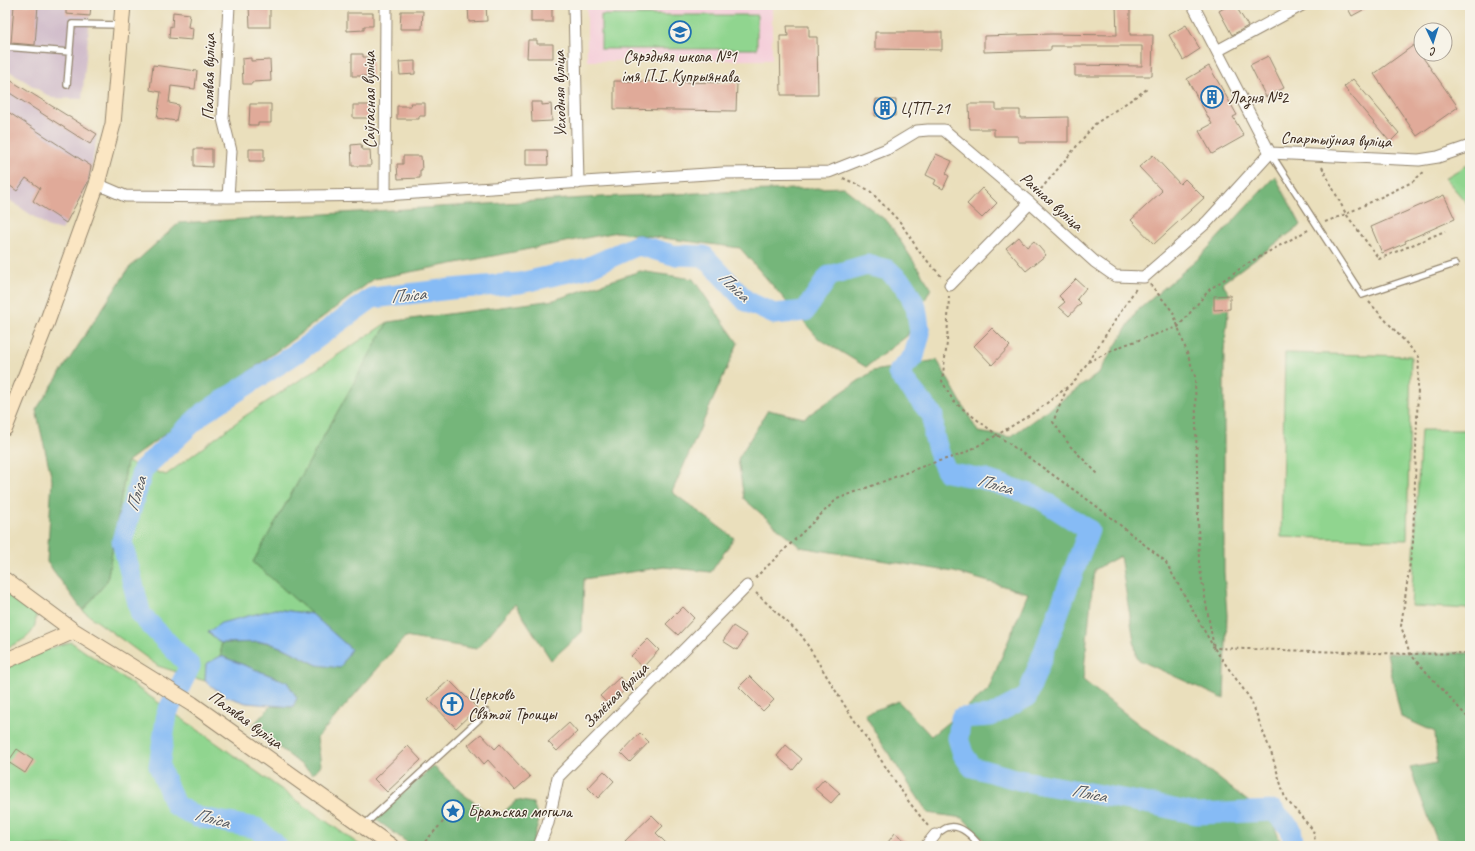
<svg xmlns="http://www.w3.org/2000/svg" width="1475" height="851" font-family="Caveat,sans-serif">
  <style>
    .built { fill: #f5cfda }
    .industrial { fill: #d1bdcb }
    .green { fill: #90d58f; stroke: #668056 }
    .forest { fill: #74b67a; stroke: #58704c }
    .water { fill: #86bbf5; stroke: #60728a }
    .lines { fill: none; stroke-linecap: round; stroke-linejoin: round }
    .river { stroke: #86bbf5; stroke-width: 21 }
    .building { fill: #e0aa99 }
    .lane-casing { stroke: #92846d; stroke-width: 8 }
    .street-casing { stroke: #92846d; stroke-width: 13 }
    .secondary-casing { stroke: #92846d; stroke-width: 17 }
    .path { stroke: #92846d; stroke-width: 2; stroke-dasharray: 3 3; stroke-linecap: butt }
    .lane { stroke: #fff; stroke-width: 5.5 }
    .street { stroke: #fff; stroke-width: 11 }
    .secondary { stroke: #fbe6c3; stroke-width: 15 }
    .labels { text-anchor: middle; stroke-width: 3; stroke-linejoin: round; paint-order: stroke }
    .poi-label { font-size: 17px; fill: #3b2a1e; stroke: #f7f3e8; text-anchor: start }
    .street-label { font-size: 17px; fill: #3b2a1e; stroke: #f7f3e8 }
    .water-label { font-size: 18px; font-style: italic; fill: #52565e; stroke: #f7f3e8 }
  </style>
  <rect width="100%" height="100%" fill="#f7f3e8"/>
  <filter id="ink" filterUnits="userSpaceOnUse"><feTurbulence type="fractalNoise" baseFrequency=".025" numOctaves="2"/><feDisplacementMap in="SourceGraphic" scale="8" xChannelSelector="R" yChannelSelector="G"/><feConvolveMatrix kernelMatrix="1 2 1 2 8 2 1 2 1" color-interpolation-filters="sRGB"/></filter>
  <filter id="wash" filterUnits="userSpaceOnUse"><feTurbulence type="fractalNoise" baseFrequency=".012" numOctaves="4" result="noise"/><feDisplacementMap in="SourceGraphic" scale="16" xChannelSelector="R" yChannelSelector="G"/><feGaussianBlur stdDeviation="0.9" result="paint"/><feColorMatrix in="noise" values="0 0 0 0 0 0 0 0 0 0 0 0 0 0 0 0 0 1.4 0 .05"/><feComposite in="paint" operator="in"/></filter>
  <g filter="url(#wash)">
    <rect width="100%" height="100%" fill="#eadfbc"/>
    <path class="built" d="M587,5H772V60L587,61Z"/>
    <path class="industrial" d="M5,5H91L82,99L52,98L9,71L5,77L97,134L89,182L62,230L49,227L5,197Z"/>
    <path class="green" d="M601,15H757V49H601Z
      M1470,163V207L1445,178Z
      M388,322L253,562L312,614L275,609L208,632L221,643V656L206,664L205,681L158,666L83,611L107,581L127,462L166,475L245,416Z
      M1285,353L1411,356L1407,540L1281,537Z
      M1421,430H1470V609L1411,606Z
      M5,592L36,612C37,637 24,639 5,649Z
      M71,642L191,725L361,846H5V668L54,647Z"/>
    <path class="forest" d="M1275,176L1301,225L1222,283L1230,295L1224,351V572L1227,615L1224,699L1137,659L1120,556L1094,570L1083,680L1141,726L1199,763L1272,820L1282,846H989L963,818L928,813L879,739L865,714L898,701L931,736L988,690L1028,593L954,572L800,547L744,499L738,459L768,410L804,418L873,371L937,360L978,432L1010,437L1098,374L1137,311L1199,258Z
      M843,187L888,222L931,288L907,336L866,367L818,338L740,248L617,232L374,279L127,462L107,581L83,611L47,562L52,480L36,410L129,268L179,223L602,197Z
      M640,271L693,279L738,343L672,492L734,538L711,572L664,567L584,579L582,632L551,660L515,604L477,649L405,637L317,738L321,765L313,774L252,726L271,706L293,707L287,682L221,656V643L266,642L288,650L317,665L351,649L253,562L388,322L554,300Z
      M1387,653H1470V846H1439L1410,768L1437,763L1435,732L1401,717Z
      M433,766L462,793L496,819L517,800L533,803L539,820L532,846H412L374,818Z"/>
    <path class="water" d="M275,609L312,614L351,649L340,668L317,665L288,650L267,642L221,643L208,632L221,623Z
      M221,656L287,682L297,698L293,707L246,703L225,696L205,681L206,664Z"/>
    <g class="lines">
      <path class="river" d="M277,846L256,828L197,817L175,805L159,766L167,713L190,666L141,615L122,541L143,469L202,414L295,354L372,298L451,289L520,283L587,268L638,245L673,255L704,256L746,301L774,314L805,311L829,276L867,265L888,270L905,286L916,307L920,333L914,356L898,373L933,416L934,436L941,459L947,472L983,479L1036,496L1089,530L1027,697L991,716L961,718L958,738L963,754L972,767L1019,780L1155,805L1197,814L1274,811L1291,829L1294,846"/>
    </g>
    <g id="blocks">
      <path class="building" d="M14,5H38L35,45L11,43Z
        M66,5H91L90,16L66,14Z
        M249,5H270V27H250Z
        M475,5H486L487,21L469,22L468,7L475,6Z
        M1116,5H1130V35H1153L1152,76H1075V65L1142,66V46H1051V50L984,52V36L1052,34L1117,35Z
        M1229,5H1235L1248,26L1232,35L1219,11Z
        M1346,5H1372L1352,16Z
        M552,8V22H531V9Z
        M401,11H423L422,29H400Z
        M173,12L190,14L188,27L193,28L192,40L169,38L170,26L172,27Z
        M347,13H373V26H364V30L347,31Z
        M1186,25L1200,49L1183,60L1169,35Z
        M787,26H809V37H817L818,95H781L780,36H788Z
        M875,32H942V50L875,49Z
        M528,40H537V44H553V58H527Z
        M1414,45L1458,107L1417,136L1374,74Z
        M352,54H363V57H372V76H352Z
        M1268,56L1284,88L1266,97L1250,65Z
        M251,58V61L270,60L271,81L252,82V84H243L242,59Z
        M415,61V74L400,75L399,62Z
        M153,65L197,71L195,89L171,86L169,103L179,105L176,121L157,118L161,92L150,90Z
        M1209,66L1237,115L1233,117L1244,136L1212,154L1199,131L1212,124L1187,79Z
        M5,77L97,134L90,144L5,90Z
        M1353,79L1399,133L1390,142L1344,87Z
        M614,81L737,83L736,111L614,109Z
        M876,99L896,100L895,116H875Z
        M531,102H542V105L551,104L552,121L532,122Z
        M410,103H425V116H419V119H397V106H411Z
        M250,104H271V123H258V125H249Z
        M969,104H996V110H1020V118L1068,117V142H1018V136H994V129H970Z
        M353,105H372V118H353Z
        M5,110L91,166L88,182L66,223L33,201L40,188L26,178L17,191L5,182Z
        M361,144L362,150H370L371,166H352L351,145Z
        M194,149H212V167L194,166Z
        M249,149H264V161H249Z
        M526,150H547L548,165H526Z
        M936,154L952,161L946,174L949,176L943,189L934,184L936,180L926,175Z
        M1153,155L1180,184L1185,179L1204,198L1154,244L1131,220L1162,191L1139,167Z
        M403,156H421L422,170H420V178L398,179L397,164H403Z
        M982,188L997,203L982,218L967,204Z
        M1444,195L1455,219L1405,241L1406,243L1382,253L1371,227Z
        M1019,237L1027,247L1034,241L1046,255L1026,271L1006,248Z
        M1076,279L1086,288L1077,299L1081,303L1069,316L1059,307L1065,302L1059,296Z
        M1230,295V309L1214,310V296Z
        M992,328L1010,346L992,365L974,346Z
        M683,607L694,618L678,635L666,624Z
        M733,626L747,635L737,650L723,641Z
        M648,639L659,650L643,667L631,656Z
        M750,676L774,700L763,711L739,687Z
        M620,677L629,686L609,705L600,696Z
        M449,680L477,708L456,728L428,699Z
        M569,723L577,732L557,751L548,742Z
        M640,733L649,742L630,762L621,753Z
        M481,734L495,749L500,744L530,777L515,790L488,760L484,764L468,745Z
        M786,745L802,759L793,770L777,756Z
        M408,746L421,760L387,792L374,779Z
        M17,749L33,760L25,773L8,762Z
        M604,771L614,781L598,798L588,788Z
        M824,779L840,793L831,803L815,789Z
        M652,815L663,826L656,833L669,846H630L625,841Z
        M895,833L912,846H885Z"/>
    </g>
  </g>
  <g filter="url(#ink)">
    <use href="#blocks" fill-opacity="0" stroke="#92846d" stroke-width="1"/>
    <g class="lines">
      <g class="lane-casing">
        <path id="lane" d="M5,47L70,52
          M67,85L72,24L121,25
          M1271,154L1362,295L1455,264
          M364,825L487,712
          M935,835C939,833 942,830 946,828C960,822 973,837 980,846"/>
      </g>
      <g class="street-casing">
        <path id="street" d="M574,5L578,183
          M1193,5L1270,153L1419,160L1438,157L1470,146
          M1217,51L1302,5
          M97,184L125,196L228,197L385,195L723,173L829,172L887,149L917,131L928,130H944L1030,203L1095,262L1115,276L1144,277L1207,222L1270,153
          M385,195L386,5
          M228,197L231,151L223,119L229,5
          M950,285L1030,203
          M539,846L548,823L558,777L747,586
          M926,846L935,835"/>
      </g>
      <g class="secondary-casing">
        <path id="secondary" d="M5,428L47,322L97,184L113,124L123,5
          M5,580L74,631L192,704L391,846
          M5,661L74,631"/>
      </g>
      <path class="path" d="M1322,167L1346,214L1379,259L1445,231
        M843,178L869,190L900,222L921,254L943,278
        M1037,194L1095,124L1147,89
        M1325,222L1346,214L1412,182L1425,171
        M1150,284L1173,312L1195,376L1199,564L1214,648L1251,700L1272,755L1285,798L1313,830L1316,846
        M949,296L947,343L942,381L954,402L997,435L1038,410L1076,380L1137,287
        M1369,302L1419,357L1413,542L1401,626L1410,654L1470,720
        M1088,362L1124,345L1178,327L1210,289L1250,262L1310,229
        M1067,388L1053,422L1071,447L1099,475
        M755,578L837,499L929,464L963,454L997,435L1095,505L1165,561L1214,648L1410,654L1470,653
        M756,593L802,636L845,706L909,802L928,826
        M421,846L453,811"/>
      <use href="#lane" class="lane"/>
      <use href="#street" class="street"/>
      <use href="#secondary" class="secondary"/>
    </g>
  </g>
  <defs>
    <g id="school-ring" transform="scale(1.15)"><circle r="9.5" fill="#f7f3e8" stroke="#1f6fb2" stroke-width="1.5"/><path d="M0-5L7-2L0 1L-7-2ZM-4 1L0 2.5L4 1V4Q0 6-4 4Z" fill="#1f6fb2"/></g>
    <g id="building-ring" transform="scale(1.15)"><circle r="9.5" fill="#f7f3e8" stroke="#1f6fb2" stroke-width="1.5"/><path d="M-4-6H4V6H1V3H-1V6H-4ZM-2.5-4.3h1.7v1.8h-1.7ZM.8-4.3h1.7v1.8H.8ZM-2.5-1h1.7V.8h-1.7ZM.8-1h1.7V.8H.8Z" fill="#1f6fb2"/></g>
    <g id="church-ring" transform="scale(1.15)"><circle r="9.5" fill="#f7f3e8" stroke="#1f6fb2" stroke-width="1.5"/><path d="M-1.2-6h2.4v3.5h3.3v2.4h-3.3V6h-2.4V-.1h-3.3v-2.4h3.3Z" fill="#1f6fb2"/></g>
    <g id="sight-ring" transform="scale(1.15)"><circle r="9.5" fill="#f7f3e8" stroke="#1f6fb2" stroke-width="1.5"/><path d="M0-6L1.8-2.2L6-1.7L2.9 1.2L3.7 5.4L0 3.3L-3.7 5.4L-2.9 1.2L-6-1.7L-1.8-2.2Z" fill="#1f6fb2"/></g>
  </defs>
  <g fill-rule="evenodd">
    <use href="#school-ring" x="680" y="32"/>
    <use href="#building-ring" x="1212" y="97"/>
    <use href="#building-ring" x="885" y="108"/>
    <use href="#church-ring" x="452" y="704"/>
    <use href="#sight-ring" x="453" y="811"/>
  </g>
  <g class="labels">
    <g class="poi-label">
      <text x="680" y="62" text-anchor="middle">Сярэдняя школа №1<tspan x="680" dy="20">імя П.І. Купрыянава</tspan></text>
      <text x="1228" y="103">Лазня №2</text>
      <text x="900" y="114">ЦТП-21</text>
      <text x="468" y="700">Церковь<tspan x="468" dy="20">Святой Троицы</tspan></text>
      <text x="468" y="817">Братская могила</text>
    </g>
    <g class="street-label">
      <text transform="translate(208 77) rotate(-89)" y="6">Палявая вуліца</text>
      <text transform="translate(559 94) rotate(-91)" y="6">Усходняя вуліца</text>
      <text transform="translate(369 100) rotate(-90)" y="6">Саўгасная вуліца</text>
      <text transform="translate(1336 139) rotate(2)" y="6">Спартыўная вуліца</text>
      <text transform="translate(1052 201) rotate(42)" y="6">Рачная вуліца</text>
      <text transform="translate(615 695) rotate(-45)" y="6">Зялёная вуліца</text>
      <text transform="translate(246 719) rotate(36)" y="6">Палявая вуліца</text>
    </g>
    <g class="water-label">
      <text transform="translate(734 286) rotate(43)" y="6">Пліса</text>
      <text transform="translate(408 295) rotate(-6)" y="6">Пліса</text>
      <text transform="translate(995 484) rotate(16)" y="6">Пліса</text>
      <text transform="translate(136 494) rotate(-74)" y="6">Пліса</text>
      <text transform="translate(1089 793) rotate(11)" y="6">Пліса</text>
      <text transform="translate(212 818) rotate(15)" y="6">Пліса</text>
    </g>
  </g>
  <rect width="1475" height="851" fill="none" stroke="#f7f3e8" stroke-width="20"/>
  <g transform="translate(1433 42) rotate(176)"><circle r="19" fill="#f7f3e8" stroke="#aca397"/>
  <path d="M0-3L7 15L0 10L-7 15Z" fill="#1f6fb2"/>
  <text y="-6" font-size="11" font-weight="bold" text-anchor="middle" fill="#3b2a1e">С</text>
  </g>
</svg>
